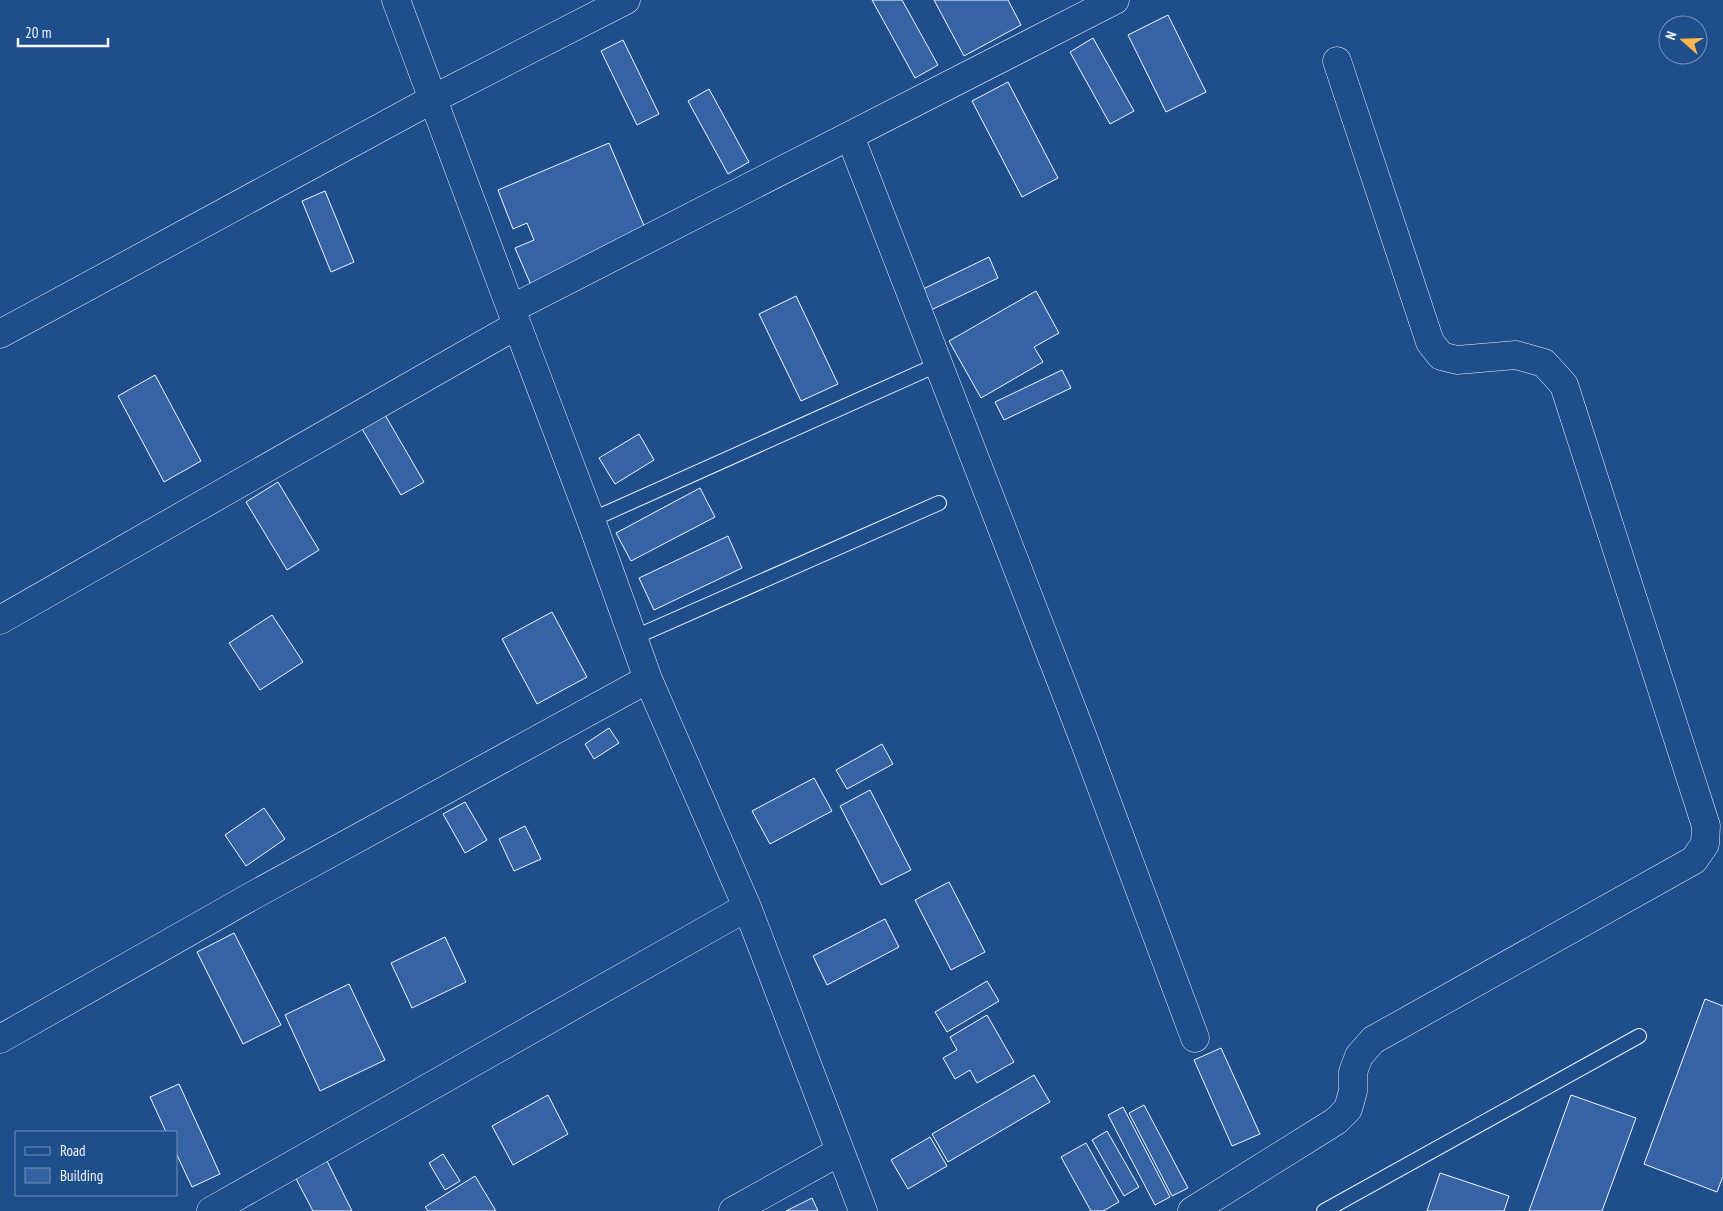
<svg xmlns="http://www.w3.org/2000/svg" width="1723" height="1211" font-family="'PT Sans Narrow',sans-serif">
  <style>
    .building { fill: #3563a3; stroke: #f2f6ff }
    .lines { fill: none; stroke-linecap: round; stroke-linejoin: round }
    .service-casing { stroke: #f2f6ff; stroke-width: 16 }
    .minor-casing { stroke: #f2f6ff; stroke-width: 29 }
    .service { stroke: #1f4e8c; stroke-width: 14 }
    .minor { stroke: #1f4e8c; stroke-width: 28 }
  </style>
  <rect width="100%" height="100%" fill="#1f4e8c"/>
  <path class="building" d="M872,0H902L938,65L915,78Z
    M934,0H1008L1021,25L964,56Z
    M1168,15L1206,92L1166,112L1128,35Z
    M1093,38L1134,111L1110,124L1070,52Z
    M623,40L659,114L637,125L601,51Z
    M1008,82L1058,178L1022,197L972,101Z
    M709,89L749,162L728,174L688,101Z
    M609,143L648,235L531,285L515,248L534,240L527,223L513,229L498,190Z
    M325,191L354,262L331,272L302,201Z
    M989,257L998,278L931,310L921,290Z
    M1036,291L1059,333L1034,347L1043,362L981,398L949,341Z
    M796,296L838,384L801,401L759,314Z
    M1062,370L1071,388L1004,420L995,402Z
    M155,375L201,461L164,482L118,396Z
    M381,408L424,482L401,495L358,422Z
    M639,434L654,460L615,484L599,458Z
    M278,482L319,550L287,570L246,502Z
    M700,488L715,517L631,561L616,533Z
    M728,536L742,568L654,610L639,578Z
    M552,612L587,677L537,704L502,639Z
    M272,615L303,662L260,690L229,643Z
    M609,728L619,743L594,759L585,744Z
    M882,744L893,764L847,789L836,770Z
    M814,778L832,811L770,844L752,811Z
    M870,790L911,870L881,885L840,806Z
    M465,802L487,840L465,853L443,814Z
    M264,808L285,839L246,866L225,835Z
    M525,826L541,859L514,871L499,839Z
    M949,882L985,952L951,970L915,900Z
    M885,919L899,947L827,985L813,956Z
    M234,933L281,1025L243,1044L197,952Z
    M445,937L466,982L412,1008L391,963Z
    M987,981L999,1001L947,1032L935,1012Z
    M349,984L385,1060L320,1091L285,1015Z
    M1705,999L1723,1006V1176L1717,1192L1644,1164Z
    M987,1015L1014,1062L977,1083L970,1070L955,1079L943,1058L957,1050L950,1037Z
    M1221,1048L1260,1134L1232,1146L1194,1060Z
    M1034,1075L1050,1102L948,1162L932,1134Z
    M179,1084L220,1174L192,1187L176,1153V1132H166L150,1097Z
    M548,1095L568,1134L513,1165L492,1126Z
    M1571,1095L1636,1118L1602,1211H1529Z
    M1144,1105L1188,1188L1172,1196L1129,1113Z
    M1123,1107L1170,1197L1155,1205L1108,1115Z
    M1107,1131L1139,1187L1124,1196L1092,1140Z
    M930,1137L947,1166L908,1189L891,1160Z
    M1086,1143L1119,1202L1103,1211H1091L1061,1157Z
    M443,1154L460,1181L445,1190L429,1163Z
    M324,1155L352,1211H313L292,1171Z
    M1440,1173L1509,1196L1504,1211H1427Z
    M475,1176L496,1211H428L425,1207Z
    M812,1198L818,1211H786Z"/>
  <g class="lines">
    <g class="service-casing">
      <path id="service" d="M591,520L939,364
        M633,638L939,503
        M1324,1211L1639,1036"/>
    </g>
    <g class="minor-casing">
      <path id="minor" d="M396,0L511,309L591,520L648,679L747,907L863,1211
        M850,136L1082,735L1195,1038
        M511,309L1115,0
        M0,334L433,99L626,0
        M0,620L517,325
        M0,1039L252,896L648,679
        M211,1211L747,907
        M733,1211L839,1152
        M1192,1211L1336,1121L1348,1109L1353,1091V1072L1359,1056L1373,1040L1694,860L1705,844L1706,826L1564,385L1544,363L1516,355L1457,360L1441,356L1430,342L1337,61"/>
    </g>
    <use href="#service" class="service"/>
    <use href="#minor" class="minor"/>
  </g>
  <rect x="15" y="1131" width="162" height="65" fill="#1f4e8c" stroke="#7391ba"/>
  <rect x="25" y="1147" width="25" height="8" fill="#1f4e8c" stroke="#7391ba"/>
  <text x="60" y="1156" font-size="15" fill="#f2f6ff">Road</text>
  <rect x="25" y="1168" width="25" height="15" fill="#3563a3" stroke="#7391ba"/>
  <text x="60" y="1181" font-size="15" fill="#f2f6ff">Building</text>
  <g transform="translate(1683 40) rotate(290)"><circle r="24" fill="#1f4e8c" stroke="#7391ba"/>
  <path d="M0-4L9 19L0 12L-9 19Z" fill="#ffb74d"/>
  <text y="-8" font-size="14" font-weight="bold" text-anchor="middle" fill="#f2f6ff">N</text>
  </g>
  <path d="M18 38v8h90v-8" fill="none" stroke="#f2f6ff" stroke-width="2.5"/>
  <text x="25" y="38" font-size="15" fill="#f2f6ff" stroke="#1f4e8c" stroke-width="4" paint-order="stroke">20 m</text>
</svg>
